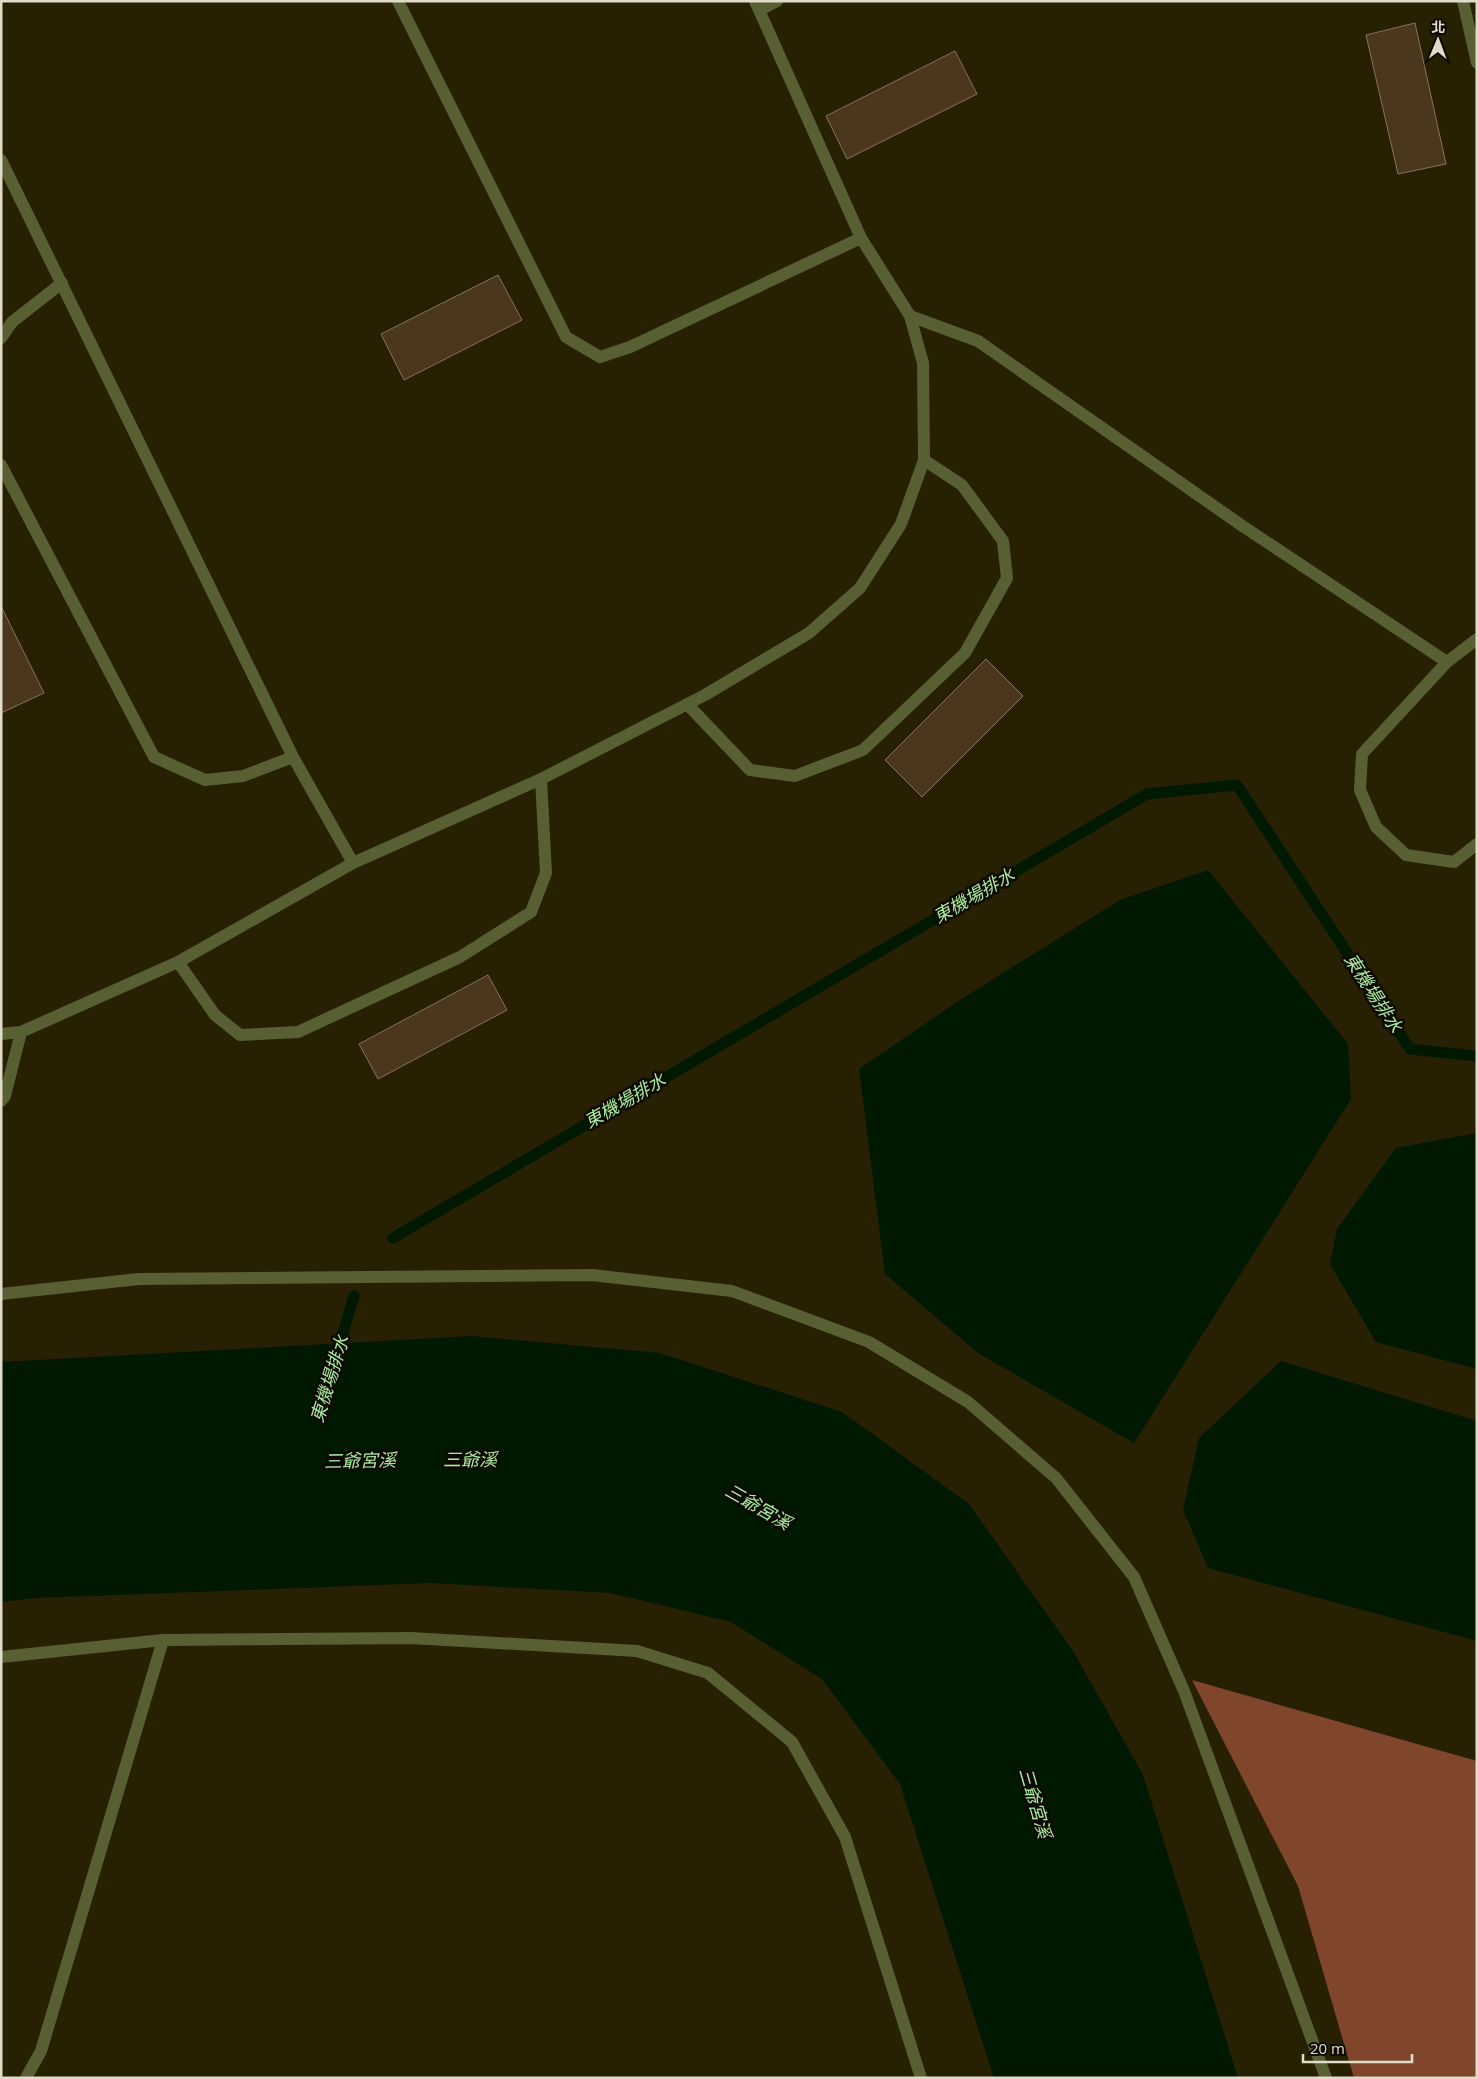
<svg xmlns="http://www.w3.org/2000/svg" width="1478" height="2079" font-family="'Open Sans','Noto Sans TC',sans-serif">
  <style>
    .forest { fill: #7f462b }
    .water { fill: #001900 }
    .lines { fill: none; stroke-linecap: round; stroke-linejoin: round }
    .stream { stroke: #001900; stroke-width: 11 }
    .building { fill: #4b361e; stroke: #897257 }
    .service { stroke: #575f33; stroke-width: 12 }
    .labels { text-anchor: middle; stroke-width: 5; stroke-linejoin: round; paint-order: stroke }
    .water-label { font-size: 18px; font-style: italic; fill: #aaeca3; stroke: #0e0a02 }
  </style>
  <rect width="100%" height="100%" fill="#282002"/>
  <path class="forest" d="M1192,1680L1477,1761V2078H1354L1298,1886Z"/>
  <path class="water" d="M1208,870L1348,1044L1351,1099L1134,1443L978,1353L885,1274L859,1069L960,1000L1120,900Z
    M1477,1133V1369L1376,1342L1330,1264L1337,1229L1396,1148Z
    M471,1336L660,1353L842,1412L969,1504L1073,1651L1143,1775L1238,2078H994L900,1784L822,1679L731,1622L611,1593L431,1583L35,1598L1,1602V1362Z
    M1281,1361L1477,1421V1641L1208,1568L1183,1510L1199,1438Z"/>
  <g class="lines">
    <path class="stream" d="M393,1238L1147,794L1237,785L1410,1049L1477,1056
      M336,1357L354,1296"/>
  </g>
  <path class="building" d="M1415,23L1446,164L1398,174L1366,35Z
    M955,51L977,94L847,159L826,116Z
    M498,275L522,320L404,380L381,334Z
    M1,606L44,693L1,713Z
    M986,659L1023,696L922,797L885,760Z
    M488,975L507,1010L378,1079L359,1044Z"/>
  <g class="lines">
    <path class="service" d="M398,1L566,337L600,357L630,347L861,238
      M1463,1L1477,63
      M760,10L777,1
      M1,160L293,757L353,863
      M910,316L978,341L1241,525L1447,662L1477,639
      M1,338L12,322L62,283
      M1,465L154,757L205,780L243,776L293,757
      M1447,662L1362,754L1360,790L1376,827L1406,855L1454,862L1477,844
      M687,704L750,770L795,776L863,750L965,653L1007,578L1003,541L962,485L924,460
      M178,962L215,1015L240,1035L298,1032L460,957L531,912L546,873L541,779
      M1,1034L21,1032L178,962L353,863L541,779L705,695L809,633L860,588L901,524L924,460L923,363L910,316L861,238L755,1
      M1,1101L5,1096L21,1032
      M1,1294L139,1279L592,1275L732,1291L869,1342L968,1402L1056,1478L1134,1577L1184,1691L1326,2078
      M1,1657L163,1640L411,1638L637,1651L708,1673L792,1742L845,1837L921,2078
      M26,2078L41,2051L163,1640"/>
  </g>
  <g class="labels">
    <g class="water-label">
      <text transform="translate(974 896) rotate(-30)" y="6">東機場排水</text>
      <text transform="translate(1373 993) rotate(57)" y="6">東機場排水</text>
      <text transform="translate(625 1101) rotate(-30)" y="6">東機場排水</text>
      <text transform="translate(330 1379) rotate(-73)" y="6">東機場排水</text>
      <text x="470" y="1466">三爺溪</text>
      <text transform="translate(360 1461) rotate(-1)" y="6">三爺宮溪</text>
      <text transform="translate(758 1507) rotate(30)" y="6">三爺宮溪</text>
      <text transform="translate(1035 1803) rotate(74)" y="6">三爺宮溪</text>
    </g>
  </g>
  <rect width="1478" height="2079" fill="none" stroke="#e1dcca" stroke-width="5"/>
  <g transform="translate(1438 40) rotate(1)" stroke="#0e0a02" stroke-width="4" paint-order="stroke">
  <path d="M0-4L9 19L0 12L-9 19Z" fill="#e1dcca"/>
  <text y="-8" font-size="14" font-weight="bold" text-anchor="middle" fill="#e1dcca">北</text>
  </g>
  <path d="M1303 2054v8h109v-8" fill="none" stroke="#e1dcca" stroke-width="2.5"/>
  <text x="1310" y="2054" font-size="15" fill="#e1dcca" stroke="#0e0a02" stroke-width="4" paint-order="stroke">20 m</text>
</svg>
